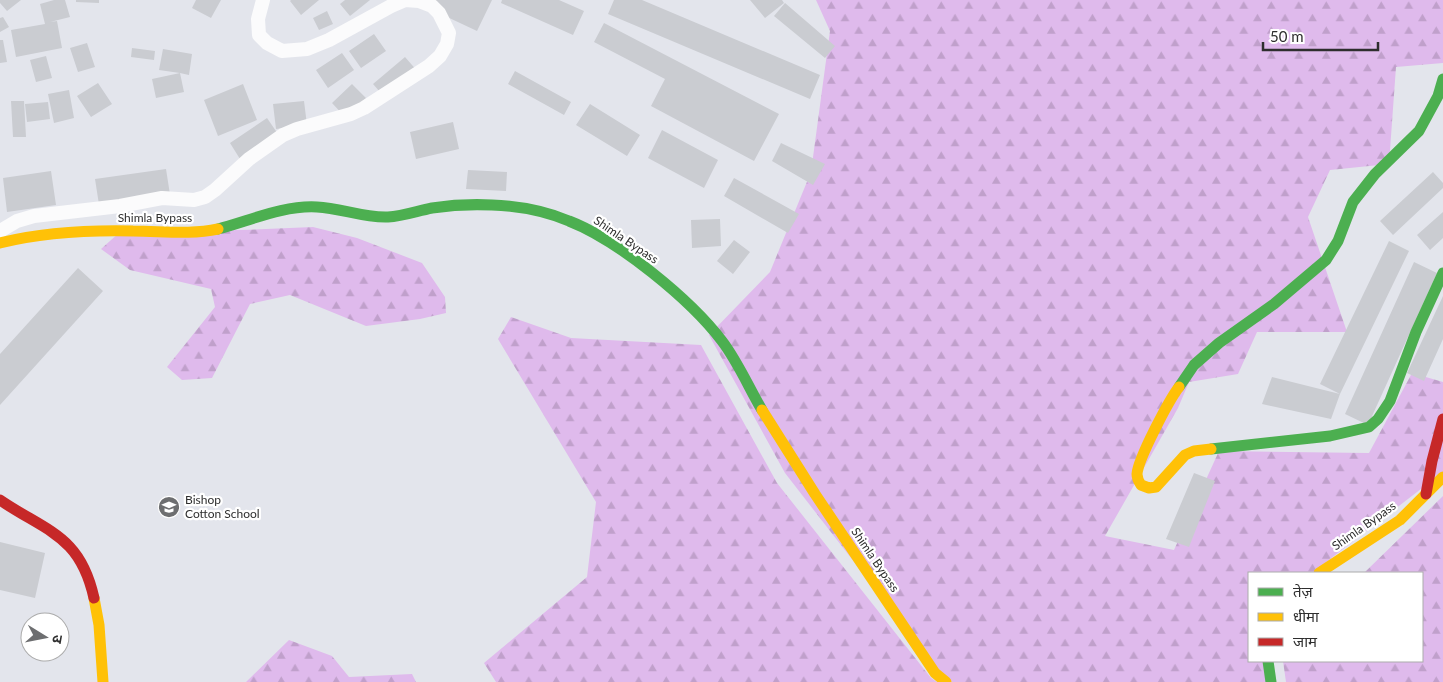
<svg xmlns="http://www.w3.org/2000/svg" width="1443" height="682" font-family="Lato,'Noto Sans Devanagari',sans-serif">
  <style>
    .forest { fill: url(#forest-firs) }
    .building { fill: #caccd1 }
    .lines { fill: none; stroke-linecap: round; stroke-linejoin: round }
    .street { stroke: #fbfbfc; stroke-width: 14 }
    .fast { stroke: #4caf50; stroke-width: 11 }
    .slow { stroke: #ffc107; stroke-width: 11 }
    .jam { stroke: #c62828; stroke-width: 11 }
    .labels { text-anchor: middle; stroke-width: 4.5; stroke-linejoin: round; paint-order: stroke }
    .street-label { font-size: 12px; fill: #2e2e2e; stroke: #fff }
    .poi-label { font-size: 12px; fill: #2e2e2e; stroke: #fff; text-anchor: start }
  </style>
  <defs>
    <pattern id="forest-firs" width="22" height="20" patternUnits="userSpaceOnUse" patternTransform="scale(1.25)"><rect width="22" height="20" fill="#dfbaec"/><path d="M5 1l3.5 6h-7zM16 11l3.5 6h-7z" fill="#c0a0cb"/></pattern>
  </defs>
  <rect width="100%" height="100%" fill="#e3e5ec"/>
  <path class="forest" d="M816,0H1443V63L1396,67L1389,164L1330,170L1308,217L1347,332H1257L1238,374L1189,382L1178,408L1105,536L1174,550L1219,451L1369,453L1412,373L1443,382V472L1312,573H1249V661H1264L1267,682H952L938,670L785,473L709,335L770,272L811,172L830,31Z
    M313,227L357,238L422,263L445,297L446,313L420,319L366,326L290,295L250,304L212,378L182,380L167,367L215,307L211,289L130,270L101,249L120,232L241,230Z
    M511,317L571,338L701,345L777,483L931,678L937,682H496L484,663L587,577L596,502L498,339Z
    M1443,496V682H1286L1283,661H1422V573H1364Z
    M289,640L332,656L349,677L412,674L416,682H246Z"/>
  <path class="building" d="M0,0H21L7,11L0,3Z
    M54,0H65L70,17L50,22L57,21L62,48L16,57L11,30L45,24L40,4Z
    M76,0H99V3L76,2Z
    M196,0H221L211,18L192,8Z
    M291,0H319L301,15L290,1Z
    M345,0H370L350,16L340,4Z
    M411,0H492L477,31Z
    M502,0H559L584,11L573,35L501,3Z
    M614,0H642L820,75L810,99L608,14Z
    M750,0H782L784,3L765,18Z
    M785,3L835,46L825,58L774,16Z
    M327,11L333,24L319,30L313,18Z
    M3,17L9,27L0,32V18Z
    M604,23L779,114L754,161L651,106L665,79L594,42Z
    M374,34L386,51L361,68L349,51Z
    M0,40H3L7,62L0,63Z
    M87,43L95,67L78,72L70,48Z
    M132,48L155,51L154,60L131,57Z
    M163,49L192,54L189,75L180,73L184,92L156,98L152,79L180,73L159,70Z
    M342,53L354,70L328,88L316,70Z
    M46,56L52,78L36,82L30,60Z
    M405,57L419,73L387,100L373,84Z
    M515,71L571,102L564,115L508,84Z
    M98,83L112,104L91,117L77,96Z
    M243,84L257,120L218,136L204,100Z
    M352,84L366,98L346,118L332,103Z
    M69,90L74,118L54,123L48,94Z
    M11,101H24L26,137H13Z
    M304,101L307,125L276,129L273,104Z
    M48,102L50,119L27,122L25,104Z
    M590,104L640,135L627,156L576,125Z
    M267,118L278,134L240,159L230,143Z
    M453,122L459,149L416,159L410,132Z
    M662,130L718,160L704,188L648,158Z
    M781,143L825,164L813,185L772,161Z
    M166,169L171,201L100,211L95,179Z
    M468,170L507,172L506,191L466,189Z
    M51,171L56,205L7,212L3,178Z
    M1433,172L1443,183V188L1393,235L1380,221Z
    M734,178L799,214L788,233L724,196Z
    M1443,212V238L1430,250L1417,235Z
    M720,219L721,246L692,248L691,220Z
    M734,240L750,252L733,274L717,261Z
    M1389,241L1409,251L1340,394L1331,419L1262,404L1272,377L1340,394L1320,384Z
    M1414,262L1437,273L1368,425L1345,414Z
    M78,268L103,291L0,405V354Z
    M1443,296V339L1424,381L1407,373Z
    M1194,473L1215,481L1189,547L1166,539Z
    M0,542L45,553L35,598L0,590Z"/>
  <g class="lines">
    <path class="street" d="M0,231L17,221L34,216L120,206L162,198L194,200L205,197L215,190L249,159L283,135L297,129L351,114L364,108L429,66L440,56L447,44L449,33L439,13L432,6L419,1L405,0L391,6L329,40L307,49L282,51L267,43L259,35L258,19L263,0"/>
    <path class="fast" d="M218,229C249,221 284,205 317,207C341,208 363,218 388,217C403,216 417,211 432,208C452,205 472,204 492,205C518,206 545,211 569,221C618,240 691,300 722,341C738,362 749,388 762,410
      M1179,387L1194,365L1219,343L1274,304L1326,260L1338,241L1353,202L1375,174L1419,131L1438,96L1443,79
      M1211,449L1330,436L1369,427L1378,419L1390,401L1416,332L1443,273
      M1268,661L1271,682"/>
    <path class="slow" d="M0,243C44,232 88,230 133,231C162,231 190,235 218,229
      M1179,387C1169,400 1138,459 1137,474C1137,478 1139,482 1141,485L1149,488L1156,487L1185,455L1194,451L1211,449
      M762,410L815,494L935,673L946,682
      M1319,573L1400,520L1443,477
      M94,598L99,625L103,682"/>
    <path class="jam" d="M1426,494L1432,461L1443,419
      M0,500C47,532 80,535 94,598"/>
  </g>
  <defs>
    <g id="school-disc" transform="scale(1.125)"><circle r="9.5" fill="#6d6e70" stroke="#fff"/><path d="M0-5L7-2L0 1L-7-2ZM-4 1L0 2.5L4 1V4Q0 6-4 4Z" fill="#fff"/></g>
  </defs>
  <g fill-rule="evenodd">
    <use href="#school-disc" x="169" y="507"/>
  </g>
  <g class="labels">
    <g class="street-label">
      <text x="155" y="222">Shimla Bypass</text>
      <text transform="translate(626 240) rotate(34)" y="4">Shimla Bypass</text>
      <text transform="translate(1364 526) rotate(-35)" y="4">Shimla Bypass</text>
      <text transform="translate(875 560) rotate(56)" y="4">Shimla Bypass</text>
    </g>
    <g class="poi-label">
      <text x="185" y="504">Bishop<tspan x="185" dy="14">Cotton School</tspan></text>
    </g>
  </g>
  <rect x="1248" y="572" width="175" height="90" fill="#ffffff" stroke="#ababab"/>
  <rect x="1258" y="588" width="25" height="8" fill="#4caf50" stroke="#ababab"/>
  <text x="1293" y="597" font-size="15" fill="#2e2e2e">तेज़</text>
  <rect x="1258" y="613" width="25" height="8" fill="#ffc107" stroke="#ababab"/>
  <text x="1293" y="622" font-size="15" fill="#2e2e2e">धीमा</text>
  <rect x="1258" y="638" width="25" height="8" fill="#c62828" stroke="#ababab"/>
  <text x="1293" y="647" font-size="15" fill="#2e2e2e">जाम</text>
  <g transform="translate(45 637) rotate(100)"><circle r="24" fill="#ffffff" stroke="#ababab"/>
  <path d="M0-4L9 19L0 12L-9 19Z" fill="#6d6e70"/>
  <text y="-8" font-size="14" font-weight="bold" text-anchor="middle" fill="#2e2e2e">उ</text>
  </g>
  <path d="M1263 42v8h115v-8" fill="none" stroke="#2e2e2e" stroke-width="2.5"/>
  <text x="1270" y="42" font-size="15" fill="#2e2e2e" stroke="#ffffff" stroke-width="4" paint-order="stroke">50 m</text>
</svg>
